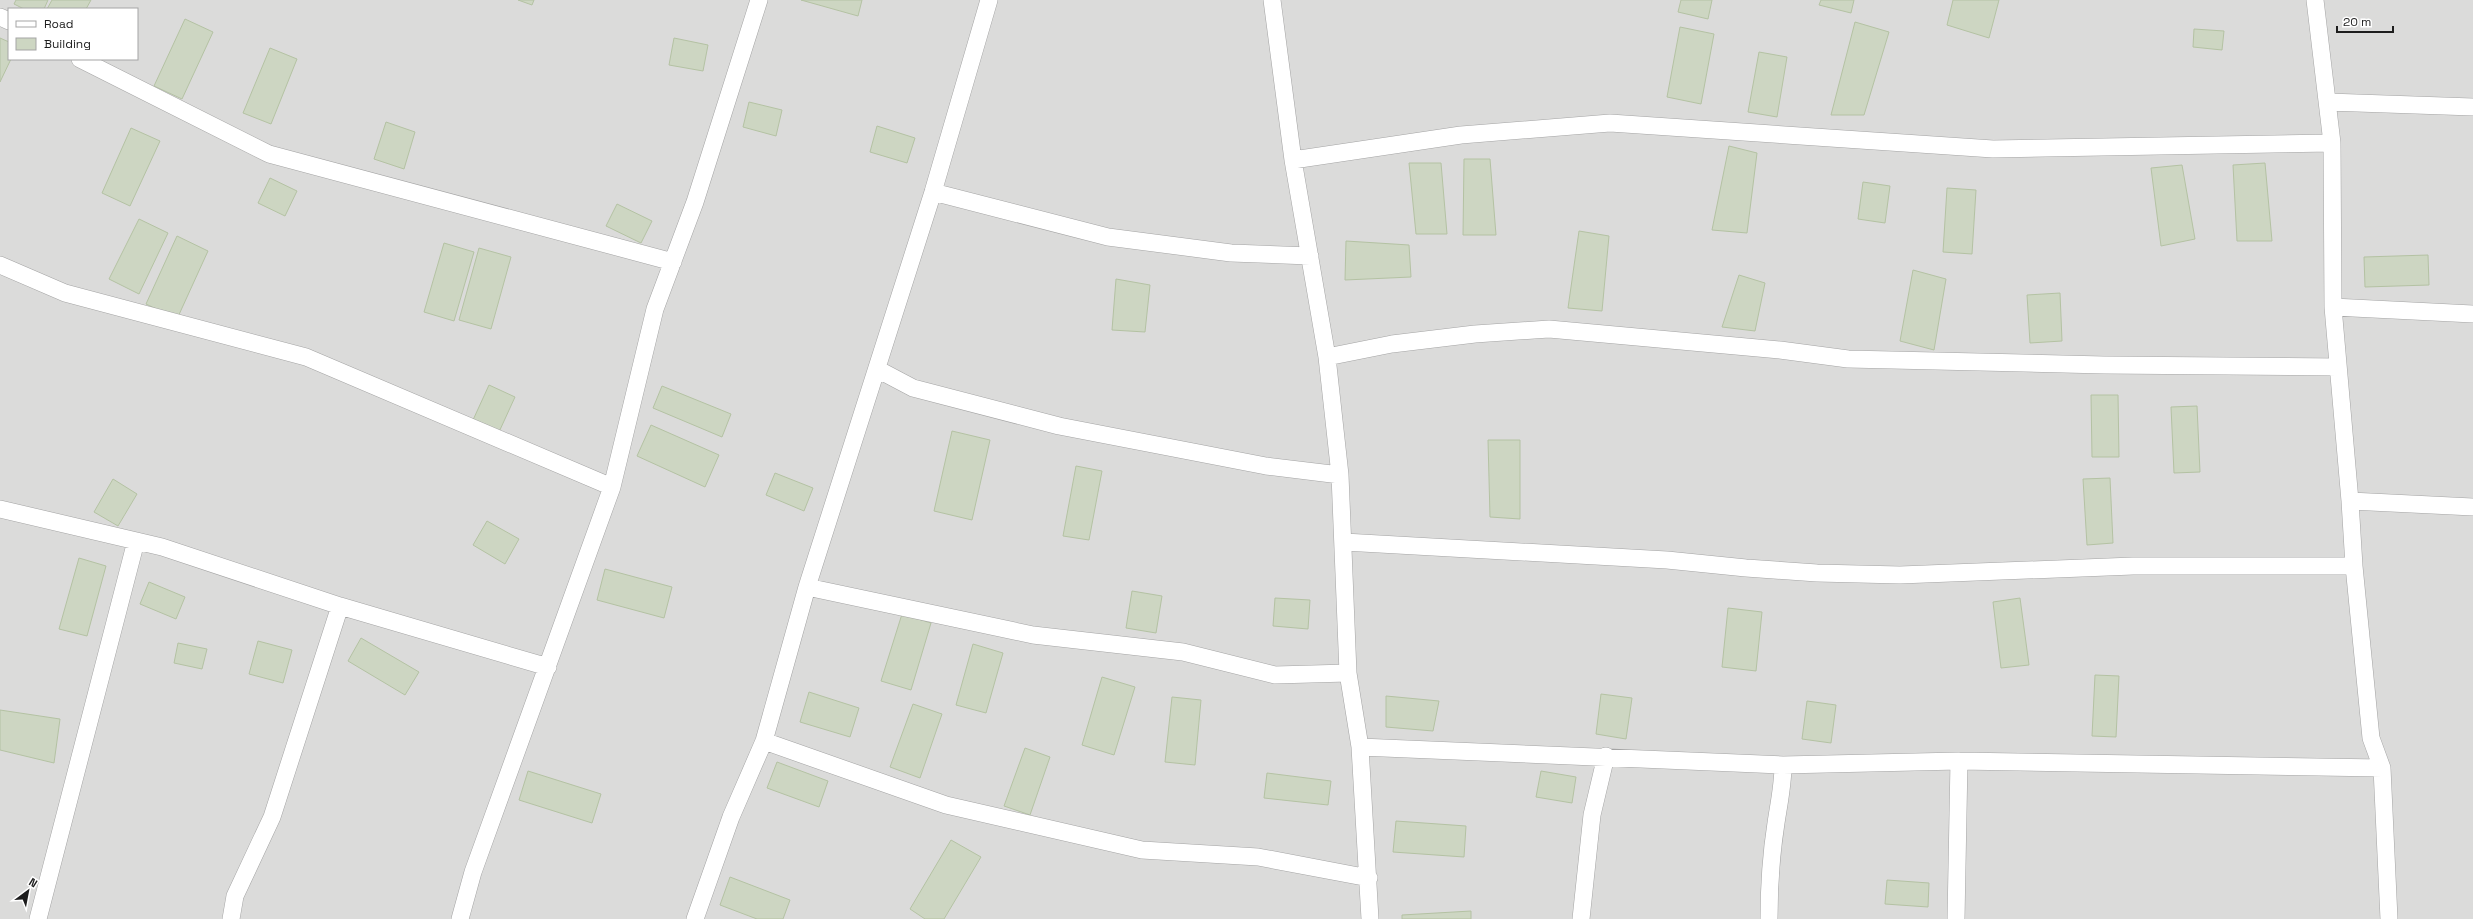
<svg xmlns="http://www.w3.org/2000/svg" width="2473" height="919" font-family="'Space Grotesk',sans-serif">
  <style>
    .residential { fill: #dbdbda; fill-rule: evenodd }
    .building { fill: #cdd6c2; stroke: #b4c2a3 }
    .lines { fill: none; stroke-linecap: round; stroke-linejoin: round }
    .minor-casing { stroke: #a4a4a4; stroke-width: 18 }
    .minor { stroke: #fff; stroke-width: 17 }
  </style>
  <rect width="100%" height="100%" fill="#e6efe2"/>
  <path class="residential" d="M0,0H2473V919H0ZM9,9H137V59H9Z"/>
  <path class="building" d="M16,0H48L44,9H24L14,4Z
    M52,0H91L86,9H47Z
    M518,0H534L532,5Z
    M801,0H862L858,16Z
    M1681,0H1712L1708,19L1678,12Z
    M1821,0H1854L1851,13L1819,5Z
    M1953,0H1999L1989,38L1947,25Z
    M185,19L213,32L182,99L154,86Z
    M1855,22L1889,32L1864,115H1831Z
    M1680,27L1714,34L1701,104L1667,97Z
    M2194,29L2224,31L2222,50L2193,47Z
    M0,38L9,42V59H11L0,82Z
    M674,38L708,45L703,71L669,65Z
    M270,48L297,59L271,124L243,113Z
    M1759,52L1787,57L1777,117L1748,112Z
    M749,102L782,110L776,136L743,127Z
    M386,122L415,132L404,169L374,159Z
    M877,126L915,138L907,163L870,152Z
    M131,128L160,141L130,206L102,193Z
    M1729,146L1757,153L1747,233L1712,230Z
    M1464,159H1490L1496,235H1463Z
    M1409,163H1441L1447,234H1416Z
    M2265,163L2272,241H2237L2233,165Z
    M2182,165L2195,239L2161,246L2151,168Z
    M270,178L297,191L285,216L258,203Z
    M1863,182L1890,186L1885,223L1858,219Z
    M1947,188L1976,190L1972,254L1943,252Z
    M617,204L652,221L641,243L606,226Z
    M139,219L168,233L139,294L109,279Z
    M1579,231L1609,236L1602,311L1568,308Z
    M177,236L208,251L177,319L146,304Z
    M1346,241L1409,245L1411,277L1345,280Z
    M444,243L474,252L454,321L424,312Z
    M479,248L511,257L491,329L459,320Z
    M2428,255L2429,285L2365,287L2364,257Z
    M1913,270L1946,279L1934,350L1900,341Z
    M1739,275L1765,283L1755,331L1722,327Z
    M1116,279L1150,285L1145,332L1112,330Z
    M2060,293L2062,341L2030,343L2027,295Z
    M489,385L515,397L499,432L473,420Z
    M662,386L731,414L722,437L653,408Z
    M2091,395H2118L2119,457H2092Z
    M2197,406L2200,472L2174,473L2171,407Z
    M651,425L719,455L705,487L637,456Z
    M952,431L990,440L972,520L934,511Z
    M1488,440H1520V519L1490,517Z
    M1076,466L1102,471L1089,540L1063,536Z
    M775,473L813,488L804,511L766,495Z
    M2110,478L2113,543L2087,545L2083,479Z
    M113,479L137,494L118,526L94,512Z
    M487,521L519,539L505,564L473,545Z
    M79,558L106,566L87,636L59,629Z
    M605,569L672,587L664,618L597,600Z
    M149,582L185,597L176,619L140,604Z
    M1132,591L1162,596L1156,633L1126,628Z
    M1275,598L1310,600L1308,629L1273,626Z
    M2020,598L2029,665L2001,668L1993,602Z
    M1728,608L1762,612L1756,671L1722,667Z
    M902,614L931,623L911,690L881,681Z
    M361,638L419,672L405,695L348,661Z
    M258,641L292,650L283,683L249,674Z
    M178,643L207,649L202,669L174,663Z
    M973,644L1003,653L986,713L956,705Z
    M2095,675L2119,676L2116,737L2092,736Z
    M1102,677L1135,687L1114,755L1082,745Z
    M809,692L859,708L850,737L800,722Z
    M1601,694L1632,698L1626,739L1596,734Z
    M1386,696L1439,701L1433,731L1386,727Z
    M1172,697L1201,700L1195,765L1165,762Z
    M1807,701L1836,705L1831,743L1802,739Z
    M913,704L942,714L920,778L890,767Z
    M0,710L60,719L54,763L0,750Z
    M1025,748L1050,757L1030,815L1004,806Z
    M777,762L828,781L819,807L767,788Z
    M528,771L601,794L592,823L519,800Z
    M1541,771L1576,777L1572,803L1536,797Z
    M1267,773L1331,781L1328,805L1264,798Z
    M1396,821L1466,826L1464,857L1393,852Z
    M951,840L981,857L944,919H925L910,909Z
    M730,877L790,900L783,919H757L720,905Z
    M1887,880L1929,883L1928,907L1885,904Z
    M1471,911V919H1402V915Z"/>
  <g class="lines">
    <g class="minor-casing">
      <path id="minor" d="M1272,0L1293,160L1327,357L1340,475L1348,673L1360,747L1370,919
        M2315,0L2332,143L2333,307L2350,501L2354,566L2371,738L2382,768L2389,919
        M0,17L9,21
        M80,59L269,154L673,262
        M2328,102L2473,107
        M1293,160L1461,135L1610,123L1993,149L2332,143
        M933,192L1108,237L1231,253L1310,256
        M0,265L65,293L306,357L612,487
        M2333,307L2473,314
        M1327,357L1392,344L1475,334L1549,329L1780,350L1848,359L2104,365L2338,367
        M877,369L913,388L1059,426L1266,466L1340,475
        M2350,501L2473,507
        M0,509L162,547L340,606L548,667
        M1344,542L1667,560L1746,568L1817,573L1900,575L2133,566H2354
        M807,587L1033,635L1183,652L1275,675L1348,673
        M764,741L946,805L1142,850L1258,857L1369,878
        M1360,747L1783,765L1959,761L2382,768
        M38,919L136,541
        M231,919L235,896L272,817L340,606
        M460,919L473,872L612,487L655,309L695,202L759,0
        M695,919L731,817L764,741L807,587L933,192L989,0
        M1581,919L1592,815L1606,756
        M1769,919C1769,887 1771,855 1776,823C1779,803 1783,785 1783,765
        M1956,919L1959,761"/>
    </g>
    <use href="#minor" class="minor"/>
  </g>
  <rect x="8" y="8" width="130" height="52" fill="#ffffff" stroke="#a5a5a5"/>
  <rect x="16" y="21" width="20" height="6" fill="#ffffff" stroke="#a5a5a5"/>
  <text x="44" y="28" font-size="12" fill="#1d1d1d">Road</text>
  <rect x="16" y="38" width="20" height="12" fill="#cdd6c2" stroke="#a5a5a5"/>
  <text x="44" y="48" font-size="12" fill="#1d1d1d">Building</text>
  <g transform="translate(28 891) rotate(32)" stroke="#ffffff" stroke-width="3" paint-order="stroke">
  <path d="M0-3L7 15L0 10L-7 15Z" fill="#1d1d1d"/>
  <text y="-6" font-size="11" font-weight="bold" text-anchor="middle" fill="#1d1d1d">N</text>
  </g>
  <path d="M2337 26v6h56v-6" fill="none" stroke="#1d1d1d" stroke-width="2"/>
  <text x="2343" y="26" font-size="12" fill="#1d1d1d" stroke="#ffffff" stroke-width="3" paint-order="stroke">20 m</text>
</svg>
